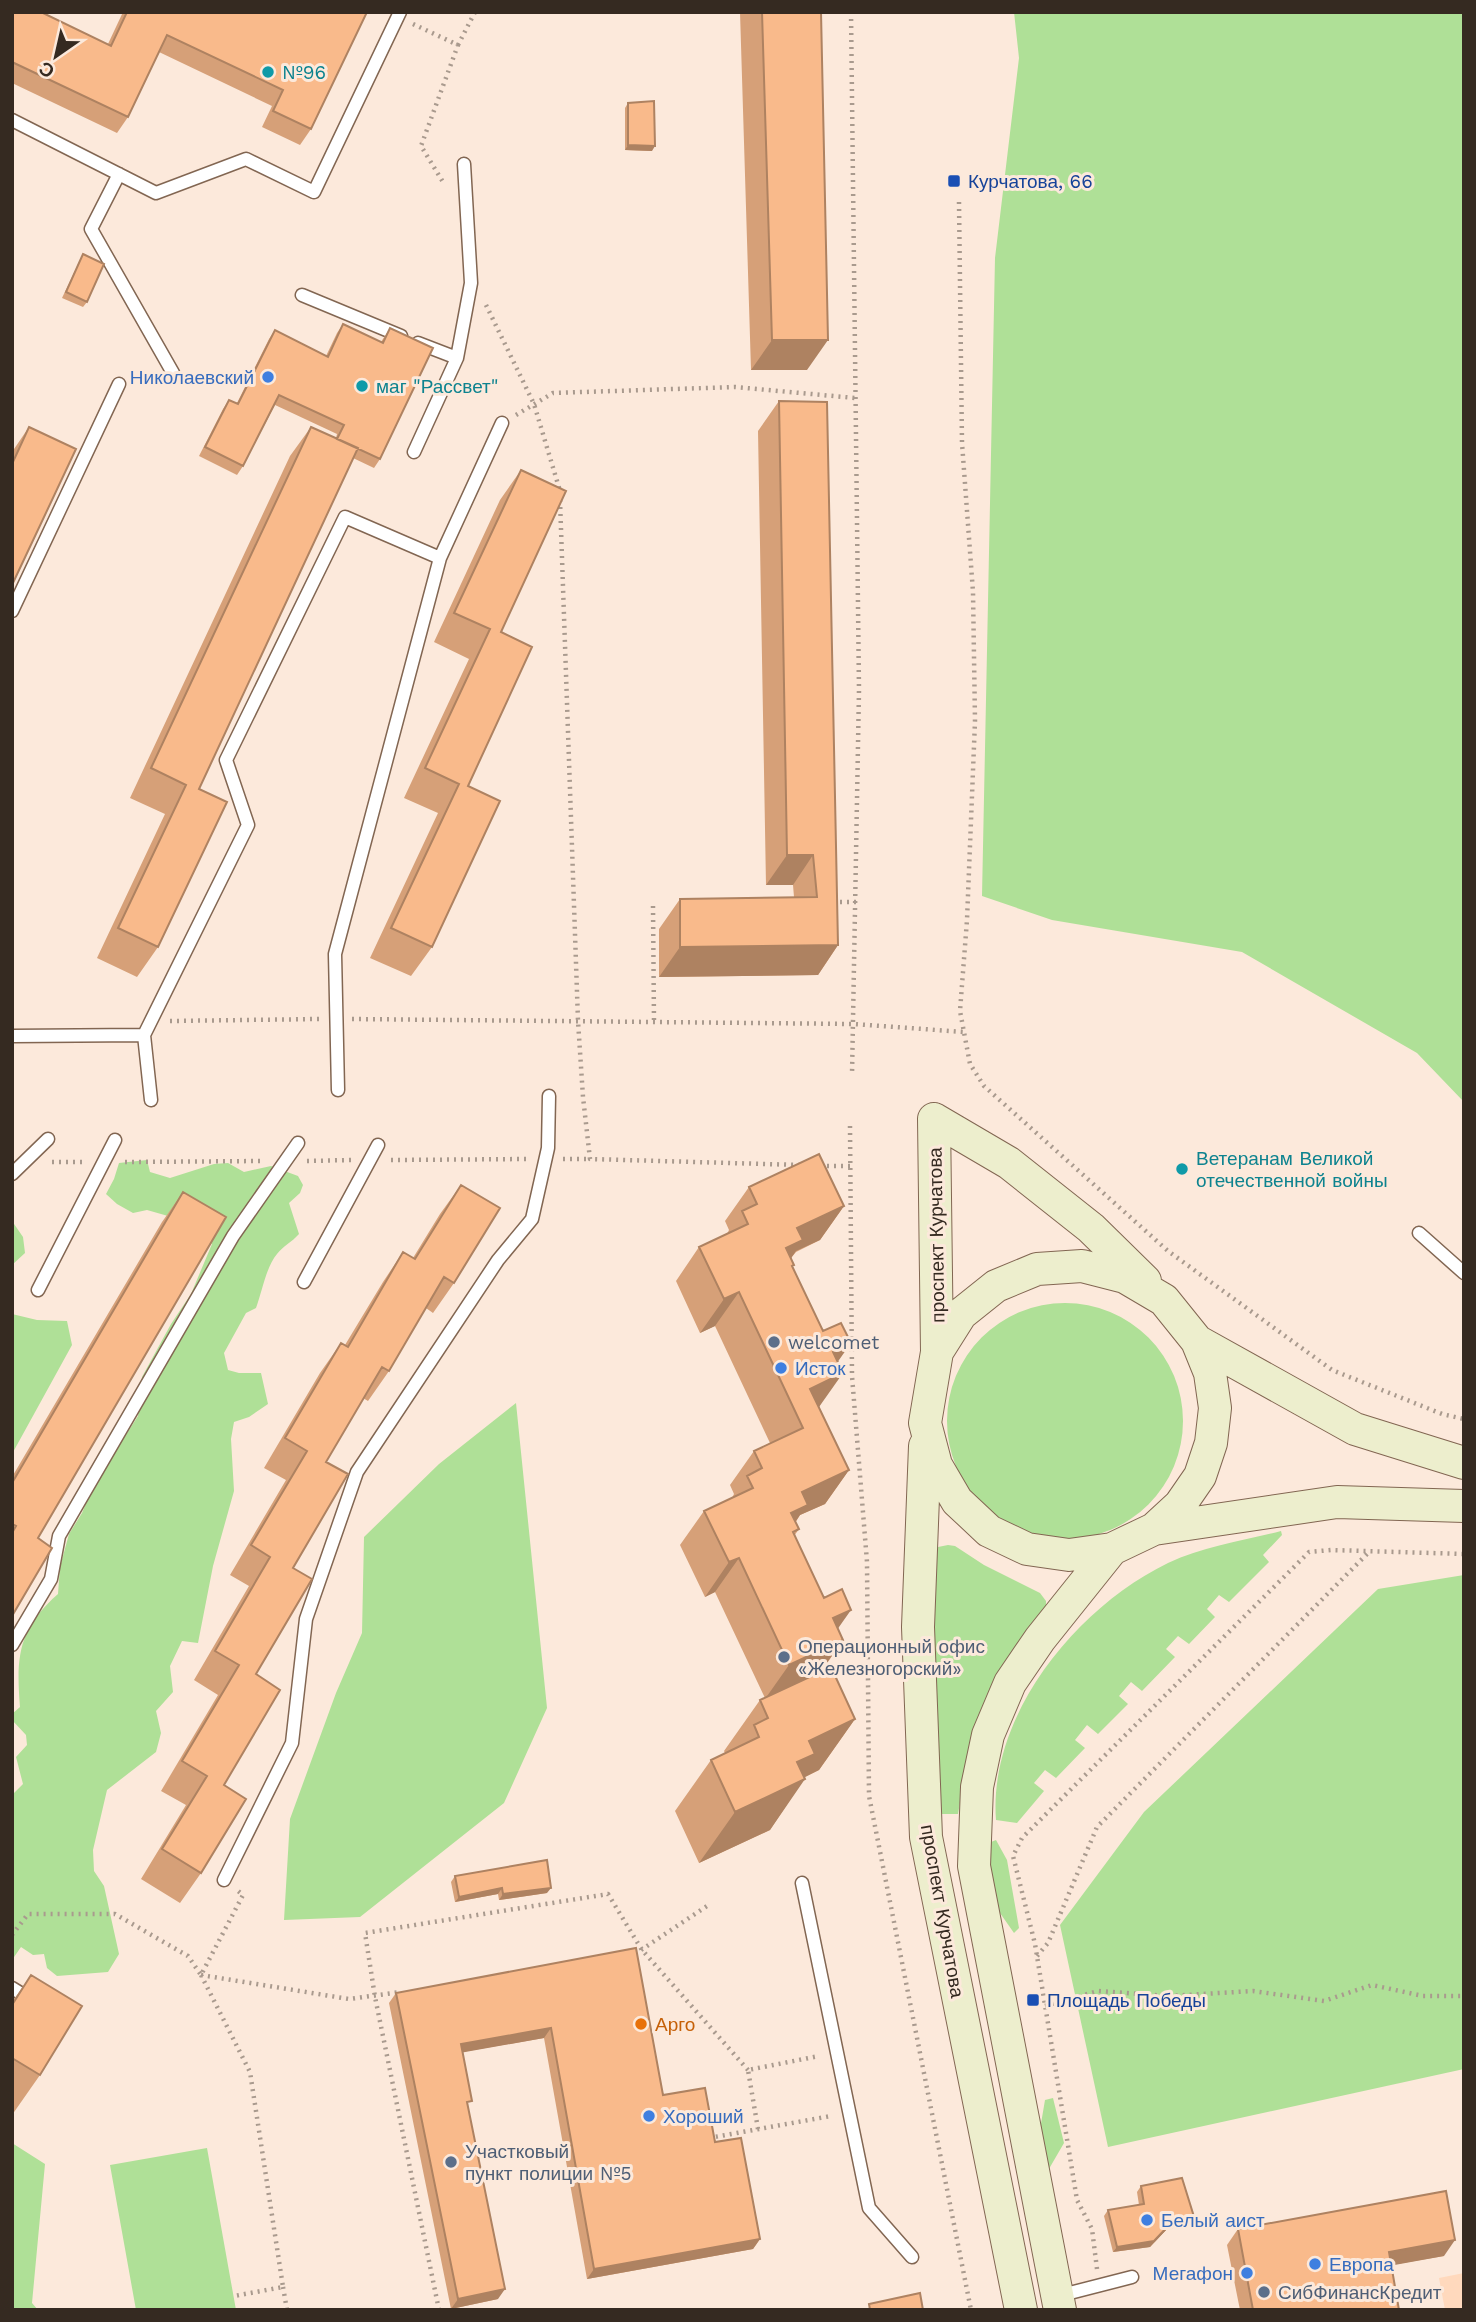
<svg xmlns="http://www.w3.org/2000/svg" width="1476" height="2322" font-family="'Work Sans',sans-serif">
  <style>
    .built { fill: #ffd9bd }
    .green { fill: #afe097 }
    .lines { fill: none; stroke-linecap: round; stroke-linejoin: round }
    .lane-casing { stroke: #826652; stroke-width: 15 }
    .secondary-casing { stroke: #826652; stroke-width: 34 }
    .path { stroke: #a99a8e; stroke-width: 4.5; stroke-dasharray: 2 5; stroke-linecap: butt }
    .lane { stroke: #fff; stroke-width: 12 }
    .secondary { stroke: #edeecd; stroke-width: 32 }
    .wall { fill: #d6a078 }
    .shaded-wall { fill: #ae8261 }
    .building { fill: #f9ba8b; stroke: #ae8261; stroke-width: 2 }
    .culture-dot { fill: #0f9aa8; stroke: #fce9db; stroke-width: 2.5 }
    .transit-dot { fill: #1a4fb4; stroke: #fce9db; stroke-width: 2.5 }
    .shop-dot { fill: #3f7fe0; stroke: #fce9db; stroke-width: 2.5 }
    .service-dot { fill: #5c6f8a; stroke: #fce9db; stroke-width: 2.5 }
    .food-dot { fill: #e8710a; stroke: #fce9db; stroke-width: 2.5 }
    .labels { text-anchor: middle; stroke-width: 6; stroke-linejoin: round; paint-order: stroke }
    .culture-label { font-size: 19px; fill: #0d838f; stroke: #fce9db; text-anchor: start }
    .transit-label { font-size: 19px; fill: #164399; stroke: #fce9db; text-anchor: start }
    .shop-label { font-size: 19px; fill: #366cbe; stroke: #fce9db; text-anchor: start }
    .street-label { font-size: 19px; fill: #352a21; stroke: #fce9db }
    .service-label { font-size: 19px; fill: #4e5e75; stroke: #fce9db; text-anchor: start }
    .food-label { font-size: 19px; fill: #c56008; stroke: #fce9db; text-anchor: start }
  </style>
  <rect width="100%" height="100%" fill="#fce9db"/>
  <path class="built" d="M1464,2273V2310H1445L1439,2278Z"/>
  <path class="green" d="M1014,12H1464V1102L1417,1053L1242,952L1052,920L982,896L995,258L1019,58Z
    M147,1160L150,1172L170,1178L214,1164L228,1163L244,1172L271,1166L298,1176L303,1185L300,1193L289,1203L299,1234C292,1242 283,1246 277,1254C266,1267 262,1292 256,1308L246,1313L224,1353L228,1370L239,1373H261L268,1404L249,1417L234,1422L231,1439L234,1491L213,1566L198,1643L182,1641L170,1666L173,1692L156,1711L161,1733L156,1752L107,1790L93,1850L94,1871L104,1886L119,1954L108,1972L57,1976L47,1968L44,1954L33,1955L21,1947L12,1960V1795L23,1784L16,1757L27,1745L26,1735L12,1720V1714L20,1707C16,1657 18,1629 58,1594L60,1567L69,1534L82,1513L93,1486L138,1416L142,1377L171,1324L191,1294L212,1244L193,1230L168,1216L147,1210L133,1213L117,1204L106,1194L114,1179L119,1163Z
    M12,1221L23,1237L25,1253L12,1265Z
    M947 1421a118 118 0 1 1 236 0a118 118 0 1 1-236 0Z
    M12,1314L37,1320L67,1321L72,1345L12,1454Z
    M516,1403L547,1708L504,1803L360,1917L284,1920L290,1819L336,1693L362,1633L364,1537L439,1464Z
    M1281,1531L1282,1535L1263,1555L1269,1562L1229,1602L1219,1595L1207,1609L1215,1617L1189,1644L1178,1636L1166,1649L1175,1657L1142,1691L1131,1682L1119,1696L1128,1704L1098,1734L1087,1725L1075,1740L1085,1748L1056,1778L1045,1770L1034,1783L1044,1791L1017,1823L996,1820C988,1715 1077,1607 1168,1563C1204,1546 1243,1541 1281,1531Z
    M948,1545L955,1546L984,1565L1040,1593L1046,1601V1606L1017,1646L962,1791L958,1814H938L932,1629L935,1550L938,1547Z
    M1464,1575V2069L1108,2147L1060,1925L1144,1812L1378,1589Z
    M996,1840L1007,1860L1019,1928L1014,1933L993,1903L986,1844Z
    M1053,2098L1064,2143L1046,2174L1037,2147L1045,2100Z
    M12,2143L45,2164L32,2303L38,2310H12Z
    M207,2148L236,2310H136L110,2165Z"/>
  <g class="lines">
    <g class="lane-casing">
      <path id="lane" d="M12,120L156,193L246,159L314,192L400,12
        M119,174L91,229L173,373
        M302,295L401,336
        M418,343L457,358
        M414,452L457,358L471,283L464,164
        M440,558L502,423
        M12,611L119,384
        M12,1036L144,1035
        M151,1100L144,1035L248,825L226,760L345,517L440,558L335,954L338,1090
        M12,1174L48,1139
        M1419,1233L1464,1273
        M304,1282L378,1145
        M38,1290L115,1140
        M12,1645L51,1579L59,1536L233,1236L298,1143
        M224,1880L292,1743L306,1619L357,1472L498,1260L532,1219L548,1148L549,1096
        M802,1883L869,2208L912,2257
        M12,1988L33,2001
        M1058,2296L1132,2277"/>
    </g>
    <g class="secondary-casing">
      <path id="secondary" d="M934,1119L1009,1163L1091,1228L1145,1281
        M934,1119L937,1352
        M1197,1341L1355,1429L1464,1463
        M925,1446L918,1627L926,1837L1021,2310
        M1154,1529L1180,1505L1200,1476L1211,1443L1215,1408L1210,1373L1197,1341L1164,1300L1125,1277L1082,1266L1037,1269L996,1286L961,1314L937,1352L925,1423L936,1465L957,1501L989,1531L1027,1549L1069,1555L1112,1549L1154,1529L1337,1502L1464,1506
        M1060,2310L974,1866L977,1787L988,1735L1010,1683L1040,1639L1112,1549"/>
    </g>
    <path class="path" d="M851,12L859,690L852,1075
      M413,24L458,45L421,146L443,182
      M458,45L475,12
      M959,202L962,443L973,592L975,721L967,920L960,1011L970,1064L984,1086L1168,1251L1332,1370L1442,1414L1464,1419
      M486,305L534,404L560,491
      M516,415L553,393L735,387L855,398
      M560,500L578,1021L583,1097L590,1159L800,1165
      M833,902H857
      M653,906L654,1022
      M352,1019L854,1024L964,1032
      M170,1021L319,1019
      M850,1126L852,1376L867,1562L869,1796L971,2310
      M563,1159H590
      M391,1160L529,1159
      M307,1161L351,1160
      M52,1162H85
      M125,1162L263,1161
      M820,1166H850
      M12,1935L28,1914H115L188,1956L201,1975L243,1895L237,1890
      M641,1950L707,1906
      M1037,1956L1048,1943L1097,1827L1369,1552
      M201,1975L349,1999L401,1992
      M201,1975L250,2072L283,2287L234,2296
      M1045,2006L1098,1991L1169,1996L1253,1991L1324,2001L1372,1985L1423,1996H1464
      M758,2129L748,2070L819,2056
      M709,2138L831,2116
      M1097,2269L1092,2229L1077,2200L1035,1944L1013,1856L1022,1838L1309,1552L1331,1550L1464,1554
      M283,2287L287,2310
      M439,2310L375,1997L365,1933L608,1894L642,1950L748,2070"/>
    <use href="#lane" class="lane"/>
    <use href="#secondary" class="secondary"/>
  </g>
  <path class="wall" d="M12,12L108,44L123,12H367L311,129L300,145L262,127L272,106L159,52L128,117L117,133L12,83Z
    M740,12H821L807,370H751Z
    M628,103L652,151L625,150V108Z
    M83,254L87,302L83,307L62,298L80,260Z
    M343,324L381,342L390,328L380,459L374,468L353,458L199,789L158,947L137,977L97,958L165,814L130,798L290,456L311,427L336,438L337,434L275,405L243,466L237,475L199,456L223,409L229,400L237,403L269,339L275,330L326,356L337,333Z
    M779,401L838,945L818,975L659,977V929L680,899L794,897L793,885H766L758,431Z
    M29,427L12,585V452Z
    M521,470L501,632L468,786L432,947L411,976L370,958L438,813L404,798L469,659L434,642L500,500Z
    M461,1185L454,1283L433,1313L426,1308L389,1371L368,1401L363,1398L326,1462L293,1568L256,1674L224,1785L201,1873L180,1903L141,1879L186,1805L161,1791L218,1695L194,1680L249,1586L230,1575L286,1480L264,1468L320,1373L341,1343L345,1345L383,1282L403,1252L413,1258L440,1214Z
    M749,1187L844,1206L820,1240L796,1252L791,1258L793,1268L838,1362L819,1407L849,1470L825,1504L800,1515L795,1523L799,1529L794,1536L843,1640L821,1672L855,1719L819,1770L805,1777L770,1830L699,1863L675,1811L711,1760L725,1753L724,1751L760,1700L765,1698L715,1592L705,1597L680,1545L704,1511L732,1498L734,1494L730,1485L754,1451L770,1443L715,1326L700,1333L676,1281L699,1247L727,1234L729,1230L725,1221Z
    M183,1192L38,1538L12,1616V1477L162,1222Z
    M455,1876L547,1893L499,1900L498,1894L455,1902L451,1882Z
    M636,1948L663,2095L715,2142L760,2239L753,2249L587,2279L544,2038L462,2052L468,2107L498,2299L451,2309L389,2003L396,1993Z
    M31,1975L40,2075L12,2115V2002Z
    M1141,2186L1191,2225L1167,2229L1150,2247L1113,2252L1104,2216L1108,2210L1139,2205L1137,2192Z
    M1238,2229L1444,2256L1391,2265L1399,2310H1240L1227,2245Z"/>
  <path class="shaded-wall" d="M628,145L655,146L652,151L625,150Z
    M772,340H828L807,370H751Z
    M787,855H813L793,885H766Z
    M838,945L818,975L659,977L680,947Z
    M844,1206L820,1240L796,1251L780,1274L762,1282L797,1228Z
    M739,1292L715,1326L700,1333L724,1299Z
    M851,1343L827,1377L833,1352Z
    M843,1373L819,1407L810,1389Z
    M849,1470L825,1504L800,1515L784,1539L767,1547L802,1492Z
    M739,1558L715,1592L705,1597L729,1562Z
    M851,1610L827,1644L833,1618Z
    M843,1640L819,1674L765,1699L789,1665Z
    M855,1719L819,1770L795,1782L805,1779L770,1830L699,1863L735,1812L809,1741Z
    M502,1888L498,1894L455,1902L459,1897Z
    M551,1888L547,1893L499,1900L503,1894Z
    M551,2028L544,2038L454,2054L461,2044Z
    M1195,2220L1191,2225L1167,2229L1150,2247L1113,2252L1117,2247L1171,2223Z
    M760,2239L753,2249L587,2279L594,2269Z
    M1455,2240L1444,2256L1378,2268L1389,2252Z
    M505,2289L498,2299L451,2309L458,2299Z"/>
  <path class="building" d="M13,12H41L111,46L127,12H367L311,129L273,111L283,90L167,35L128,117L12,62Z
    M762,12H821L828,340H772Z
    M654,101L655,146L628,145V103Z
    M83,254L104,264L87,302L66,292Z
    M343,324L383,343L390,328L433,348L380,459L337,439L344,425L279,395L243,466L205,447L229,400L238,404L275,330L328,357Z
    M779,401L827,402L838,945L680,947V899L817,897L813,855H787Z
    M29,427L76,449L12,585V464Z
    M311,427L358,448L199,789L227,802L158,947L118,928L186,785L151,768Z
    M521,470L566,491L501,632L532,647L468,786L500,801L432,947L391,928L459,784L425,768L490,629L454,613Z
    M819,1154L844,1206L797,1228L803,1240L786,1248L794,1265L792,1266L823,1331L841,1323L851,1343L833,1352L843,1373L810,1389L849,1470L802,1492L808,1505L791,1513L799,1529L793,1532L824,1598L842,1589L851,1610L833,1618L843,1640L789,1665L739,1558L729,1562L704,1511L753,1488L747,1476L762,1468L754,1451L803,1428L739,1292L724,1299L699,1247L748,1224L742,1211L757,1204L749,1187Z
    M461,1185L500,1208L454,1283L444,1277L389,1371L382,1367L326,1462L348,1474L293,1568L312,1579L256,1674L280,1690L224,1785L246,1799L201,1873L162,1849L207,1776L182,1761L239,1665L215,1651L270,1557L251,1545L307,1451L285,1438L341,1343L348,1347L403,1252L415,1259Z
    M183,1192L226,1217L38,1538L52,1548L12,1616V1533L16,1526L12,1524V1483Z
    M831,1667L855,1719L809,1741L815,1754L797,1762L805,1779L735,1812L711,1760L759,1737L754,1725L768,1718L760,1700Z
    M547,1860L551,1888L503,1894L502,1888L459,1897L455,1876Z
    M636,1948L663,2095L705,2088L715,2142L741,2138L760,2239L594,2269L551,2028L461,2044L472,2101L467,2102L505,2289L458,2299L396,1993Z
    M31,1975L82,2006L40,2075L12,2058V2005Z
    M1182,2178L1195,2220L1171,2223L1154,2241L1117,2247L1108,2210L1144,2204L1141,2186Z
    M1446,2191L1455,2240L1389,2252L1399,2310H1253L1238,2229Z
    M920,2293L923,2310H870L869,2304Z"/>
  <g class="culture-dot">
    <circle cx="268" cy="72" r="7"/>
    <circle cx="362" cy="386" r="7"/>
    <circle cx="1182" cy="1169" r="7"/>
  </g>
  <g class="transit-dot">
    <rect x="947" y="174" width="14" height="14" rx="3.5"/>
    <rect x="1026" y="1993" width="14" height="14" rx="3.5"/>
  </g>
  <g class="shop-dot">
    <circle cx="268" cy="377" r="7"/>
    <circle cx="781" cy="1368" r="7"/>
    <circle cx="649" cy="2116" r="7"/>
    <circle cx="1147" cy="2220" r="7"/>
    <circle cx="1315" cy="2264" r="7"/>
    <circle cx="1247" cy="2273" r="7"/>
  </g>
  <g class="service-dot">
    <circle cx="774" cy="1342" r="7"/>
    <circle cx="784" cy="1657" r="7"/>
    <circle cx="451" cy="2162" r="7"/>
    <circle cx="1264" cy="2292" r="7"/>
  </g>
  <circle class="food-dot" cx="641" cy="2024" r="7"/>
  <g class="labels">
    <g class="culture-label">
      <text x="282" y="79">№96</text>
      <text x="376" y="393">маг "Рассвет"</text>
      <text x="1196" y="1165">Ветеранам Великой<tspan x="1196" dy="22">отечественной войны</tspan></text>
    </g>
    <g class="transit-label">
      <text x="968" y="188">Курчатова, 66</text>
      <text x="1047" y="2007">Площадь Победы</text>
    </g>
    <g class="shop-label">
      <text x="254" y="384" text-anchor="end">Николаевский</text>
      <text x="795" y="1375">Исток</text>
      <text x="663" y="2123">Хороший</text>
      <text x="1161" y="2227">Белый аист</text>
      <text x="1329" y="2271">Европа</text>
      <text x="1233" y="2280" text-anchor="end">Мегафон</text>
    </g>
    <g class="street-label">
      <text transform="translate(936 1235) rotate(-91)" y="7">проспект Курчатова</text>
      <text transform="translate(943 1911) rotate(80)" y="7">проспект Курчатова</text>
    </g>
    <g class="service-label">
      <text x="788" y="1349">welcomet</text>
      <text x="798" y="1653">Операционный офис<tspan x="798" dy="22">«Железногорский»</tspan></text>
      <text x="465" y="2158">Участковый<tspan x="465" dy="22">пункт полиции №5</tspan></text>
      <text x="1278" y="2299">СибФинансКредит</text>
    </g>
    <g class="food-label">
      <text x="655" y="2031">Арго</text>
    </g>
  </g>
  <rect width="1476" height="2322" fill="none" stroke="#352a21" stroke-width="28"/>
  <g transform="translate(56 56) rotate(214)" stroke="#fce9db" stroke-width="5" paint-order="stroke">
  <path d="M0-5L12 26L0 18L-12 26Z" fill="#352a21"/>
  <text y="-10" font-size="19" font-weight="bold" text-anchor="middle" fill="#352a21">С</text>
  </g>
</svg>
